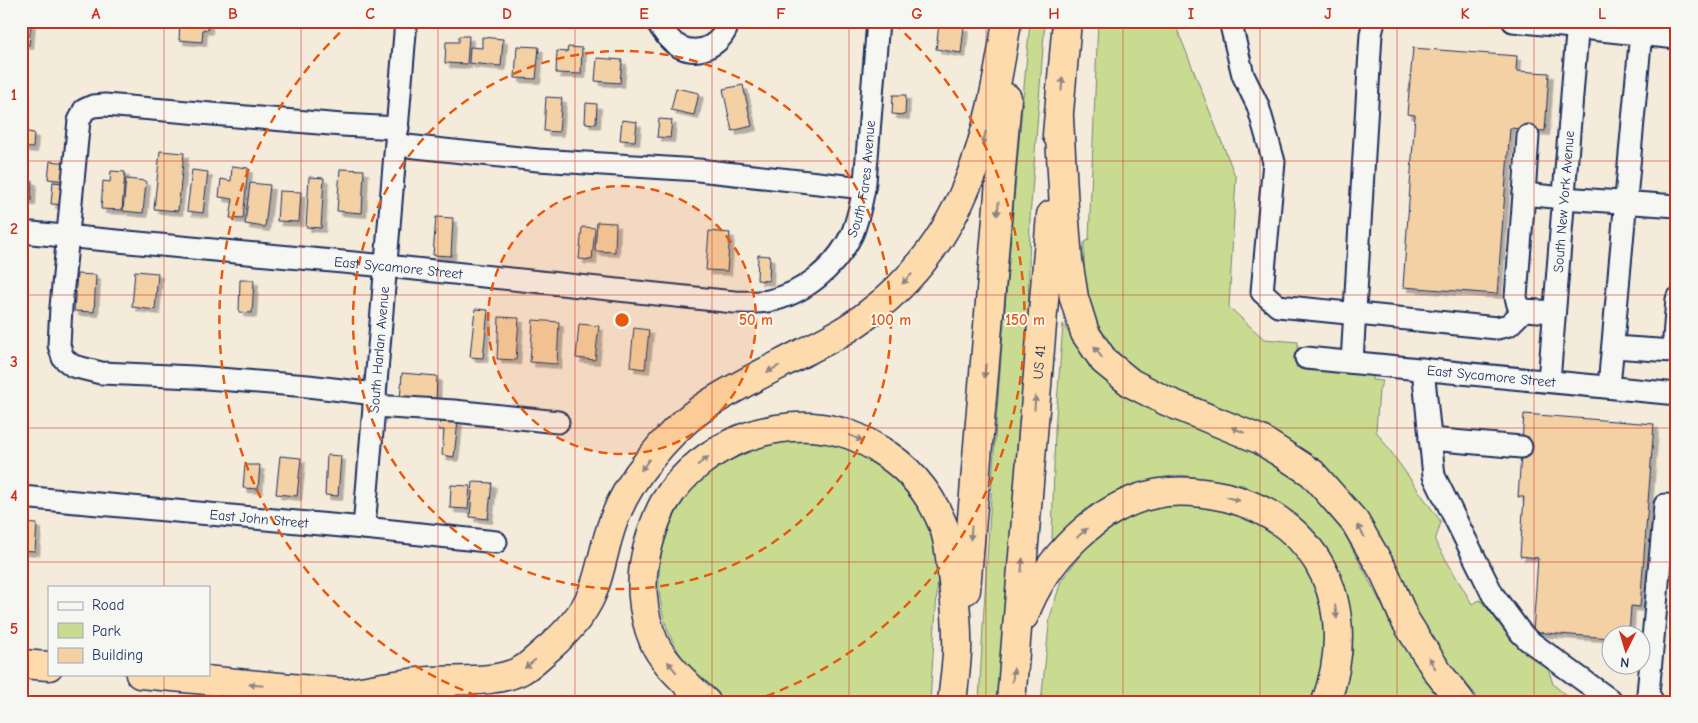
<svg xmlns="http://www.w3.org/2000/svg" width="1698" height="723" font-family="'Comic Neue',sans-serif">
  <style>
    .green { fill: #c9db90; stroke: #728577 }
    .building { fill: #f4d0a5; stroke: #1b2f5e; filter: url(#shadow) }
    .lines { fill: none; stroke-linecap: round; stroke-linejoin: round }
    .minor-casing { stroke: #1b2f5e; stroke-width: 25 }
    .highway-casing { stroke: #1b2f5e; stroke-width: 31 }
    .minor { stroke: #f6f6f2; stroke-width: 21 }
    .highway { stroke: #fedbac; stroke-width: 28 }
    .oneway { fill: #8c8585 }
    .grid { fill: none; stroke: #c8321e; stroke-width: 1; stroke-opacity: 0.55 }
    .ring { fill: none; stroke: #e8590c; stroke-width: 2.5; stroke-dasharray: 9 6 }
    .labels { text-anchor: middle; stroke-width: 4; stroke-linejoin: round; paint-order: stroke }
    .street-label { font-size: 14px; fill: #1b2f5e; stroke: #f6f6f2 }
    .centre { fill: #e8590c; stroke: #f6f6f2; stroke-width: 2.5 }
    .ring-label { font-size: 15px; text-anchor: middle; font-weight: bold; fill: #e8590c; stroke: #f6f6f2; stroke-width: 4; stroke-linejoin: round; paint-order: stroke }
    .neatline { fill: none; stroke: #c8321e; stroke-width: 2 }
    .grid-label { font-size: 16px; text-anchor: middle; font-weight: bold; fill: #c8321e }
  </style>
  <defs>
    <filter id="shadow"><feDropShadow dx="4.5" dy="4.5" stdDeviation="0" flood-color="#0004"/></filter>
  </defs>
  <rect width="100%" height="100%" fill="#f5ebdb"/>
  <filter id="ink" filterUnits="userSpaceOnUse"><feTurbulence type="fractalNoise" baseFrequency=".02" numOctaves="2"/><feDisplacementMap in="SourceGraphic" scale="10" xChannelSelector="R" yChannelSelector="G"/><feConvolveMatrix kernelMatrix="1 2 1 2 8 2 1 2 1" color-interpolation-filters="sRGB"/></filter>
  <g filter="url(#ink)">
    <path class="green" d="M1030,21H1045L1030,218L1028,319L1024,374L999,702H979C990,475 1009,248 1030,21Z
      M1098,21H1174L1236,178L1229,307L1264,339L1298,342L1296,367L1372,374V380L1383,381L1379,390L1376,431L1441,522L1435,541L1472,604L1480,600L1514,639L1547,665L1553,684L1573,702H1482L1452,667L1419,618L1372,524L1321,462L1258,424L1200,398L1157,383L1131,366L1109,343L1092,314L1084,285V243L1089,239Z
      M1063,324L1088,363L1127,398L1178,419L1237,440L1304,485L1344,533L1392,624L1435,693L1443,702H1342L1344,696L1353,649L1345,590L1322,544L1287,508L1243,485L1181,475L1135,484L1090,506L1057,540L1052,539L1055,430Z
      M807,439C819,442 833,443 845,447C904,467 934,516 938,577L930,702H729C705,687 686,667 673,642C646,587 659,519 703,478C707,474 712,469 717,465C726,460 752,447 761,444C776,441 792,441 807,439Z
      M1187,503L1214,506L1241,515L1267,529L1294,550L1312,577L1320,607L1325,637L1323,671L1312,702H1041L1050,617L1061,581L1090,542L1123,518L1152,507Z"/>
    <path class="building" d="M21,21L31,22L29,45L21,44Z
      M180,21H208V30L203,29L202,42L179,40Z
      M939,24L964,27L961,53L936,49Z
      M459,36H469L467,64L445,63L446,42H459Z
      M482,37L503,39L501,66L469,63L470,47L482,48Z
      M517,46L539,47L536,79L515,78Z
      M568,47L582,48L581,74L556,73L557,51L567,52Z
      M1413,48L1517,56L1516,71L1549,73L1545,131L1510,128L1497,294L1403,287L1415,115L1407,114Z
      M597,58L622,60L620,83L595,81Z
      M743,85L752,126L732,131L723,89Z
      M676,88L699,93L694,115L671,110Z
      M893,95H906L905,115L892,114Z
      M546,97L562,98L559,132L544,131Z
      M586,103L597,104L596,124L585,123Z
      M21,108H25L23,128H21Z
      M659,119L672,120L670,138L657,137Z
      M622,120L637,122L635,141L620,140Z
      M21,131L34,133L33,148L21,147Z
      M160,151L184,153L178,211L154,209Z
      M50,161L69,163L67,181L48,179Z
      M232,166L248,168L243,219L230,218L233,199L219,197L221,179L231,181Z
      M340,169L364,170L362,213L337,211Z
      M192,170L208,172L203,213L187,211Z
      M111,171L125,172L122,210L101,209L103,181L110,182Z
      M309,177L324,178L321,228L306,227Z
      M21,179L32,180L31,201H21Z
      M126,179L146,181L143,213L123,211Z
      M53,182L71,184L69,205L51,204Z
      M250,183L270,185L265,227L245,224Z
      M279,191L301,192L299,222L277,221Z
      M436,217L453,218L451,256L433,255Z
      M597,222L616,223L615,252L595,251Z
      M582,227L595,228L592,260L579,259Z
      M709,231L730,233L727,271L706,270Z
      M758,255L770,256L769,281L757,280Z
      M135,271L158,273L155,310L132,307Z
      M77,274L96,275L94,312L74,311Z
      M240,280H254L252,313L239,312Z
      M475,309L488,310L483,358L470,357Z
      M499,317L519,318L516,360L497,359Z
      M533,320L559,322L557,364L530,362Z
      M579,324L599,326L595,360L576,358Z
      M634,328L649,330L645,369L630,367Z
      M402,373L437,376L436,403L400,401Z
      M1524,414L1654,424L1640,607L1631,606L1629,636H1610V638L1533,632L1538,558L1520,556L1524,497H1518Z
      M440,419L458,421L454,457L442,455L444,430H439Z
      M327,455L341,456L338,496L325,495Z
      M280,456L301,458L297,496L276,494Z
      M245,465H260L258,489L243,488Z
      M473,482L492,483L488,519L470,517Z
      M451,485L470,486L468,509L450,508Z
      M21,523L37,524L35,551L21,550Z"/>
    <g class="lines">
      <g class="minor-casing">
        <g id="minor">
          <path d="M656,21C663,30 669,42 680,47C702,57 723,43 729,21"/>
          <path d="M1230,21L1243,75L1258,106L1274,162L1262,292L1278,306L1497,328L1509,325L1524,310"/>
          <path d="M1513,21L1677,38"/>
          <path d="M397,145L538,160L698,170L864,188"/>
          <path d="M1524,194L1528,136"/>
          <path id="s1" d="M21,232L386,266L734,302C745,302 757,303 768,301C804,294 836,267 852,234C859,217 862,200 865,182L878,21"/>
          <path d="M1554,312L1524,310L1518,305L1516,297L1524,194L1563,198L1677,206"/>
          <path d="M1613,347L1673,351L1677,299"/>
          <path id="s2" d="M1306,358L1677,394"/>
          <path d="M1352,362L1371,34L1374,21"/>
          <path d="M1423,369L1434,476L1493,595L1521,633L1528,640L1613,702"/>
          <path id="s3" d="M1549,381L1578,21"/>
          <path d="M1609,387L1642,21"/>
          <path d="M375,394L308,386L194,377L101,373L73,366L63,358L59,345L61,307L77,139L79,121L84,110L93,106L105,105L342,125L398,128"/>
          <path d="M374,406L454,411L558,422"/>
          <path d="M1430,439L1521,447"/>
          <path id="s4" d="M21,497L364,528L496,542"/>
          <path id="s5" d="M364,528L406,21"/>
          <path d="M1653,702L1648,694L1665,505L1677,506"/>
        </g>
      </g>
      <g class="highway-casing">
        <g id="highway">
          <path d="M1059,118L1064,209L1068,260L1074,298L1085,333L1104,361L1131,383L1166,401L1261,440L1312,473L1355,522L1385,574L1405,620L1437,671L1461,702"/>
          <path d="M1057,135L1067,21"/>
          <path d="M966,590L1007,98"/>
          <path d="M1024,616C1044,561 1096,506 1155,494C1178,489 1203,492 1226,497C1323,522 1359,611 1326,702"/>
          <path d="M21,664L49,666"/>
          <path d="M140,674L444,702"/>
          <path d="M347,693C374,689 402,683 429,681C459,679 492,684 520,671C530,666 540,655 549,648C565,634 582,616 591,596C601,573 604,546 613,522C621,500 634,478 649,460C664,441 681,423 701,409C733,387 770,370 804,352C826,341 848,330 867,315C967,240 989,138 1007,21"/>
          <path d="M706,702C690,688 662,661 654,642C641,612 639,577 648,546C652,531 657,514 666,500C701,444 777,414 841,432C854,435 867,442 878,449C909,467 930,493 943,525C949,540 950,558 952,574C955,599 958,627 957,653C956,669 954,685 952,702"/>
          <path id="s6" d="M1011,702L1051,215"/>
        </g>
      </g>
      <use href="#minor" class="minor"/>
      <use href="#highway" class="highway"/>
    </g>
    <defs><path id="oneway-solid" d="M-6-.8H1V-3.2L6.5 0L1 3.2V.8H-6Z" transform="scale(1.25)"/></defs>
    <g class="oneway">
      <use href="#oneway-solid" transform="translate(1062 84) rotate(-85)"/>
      <use href="#oneway-solid" transform="translate(984 138) rotate(105)"/>
      <use href="#oneway-solid" transform="translate(998 209) rotate(95)"/>
      <use href="#oneway-solid" transform="translate(907 279) rotate(134)"/>
      <use href="#oneway-solid" transform="translate(1098 352) rotate(-124)"/>
      <use href="#oneway-solid" transform="translate(773 369) rotate(152)"/>
      <use href="#oneway-solid" transform="translate(985 371) rotate(95)"/>
      <use href="#oneway-solid" transform="translate(1035 403) rotate(-85)"/>
      <use href="#oneway-solid" transform="translate(1238 430) rotate(-157)"/>
      <use href="#oneway-solid" transform="translate(856 438) rotate(24)"/>
      <use href="#oneway-solid" transform="translate(703 461) rotate(-37)"/>
      <use href="#oneway-solid" transform="translate(645 465) rotate(126)"/>
      <use href="#oneway-solid" transform="translate(1233 499) rotate(15)"/>
      <use href="#oneway-solid" transform="translate(1361 531) rotate(-120)"/>
      <use href="#oneway-solid" transform="translate(971 533) rotate(95)"/>
      <use href="#oneway-solid" transform="translate(1082 533) rotate(-42)"/>
      <use href="#oneway-solid" transform="translate(1022 565) rotate(-85)"/>
      <use href="#oneway-solid" transform="translate(1336 612) rotate(82)"/>
      <use href="#oneway-solid" transform="translate(1432 663) rotate(-122)"/>
      <use href="#oneway-solid" transform="translate(530 664) rotate(141)"/>
      <use href="#oneway-solid" transform="translate(672 667) rotate(-129)"/>
      <use href="#oneway-solid" transform="translate(1013 675) rotate(-85)"/>
      <use href="#oneway-solid" transform="translate(256 685) rotate(-175)"/>
    </g>
  </g>
  <path class="grid" d="M164,21V587M301,21V702M438,21V702M575,21V702M712,21V702M849,21V702M986,21V702M1123,21V702M1260,21V702M1397,21V702M1534,21V702M21,161H1677M21,295H1677M21,428H1677M21,562H1677M164,674V702"/>
  <circle cx="622" cy="320" r="134" fill="#e8590c" fill-opacity=".12"/>
  <g class="ring">
    <circle cx="622" cy="320" r="134"/>
    <circle cx="622" cy="320" r="269"/>
    <path d="M491 701A403 403 0 0 1 350 23M894 23A403 403 0 0 1 753 701"/>
  </g>
  <g class="labels">
    <g class="street-label">
      <text dy="5" stroke="none"><textPath href="#s1" startOffset="918">South Fares Avenue</textPath></text>
      <text dy="5" stroke="none"><textPath href="#s3" startOffset="180">South New York Avenue</textPath></text>
      <text dy="5" stroke="none"><textPath href="#s1" startOffset="379">East Sycamore Street</textPath></text>
      <text dy="5" stroke="none"><textPath href="#s5" startOffset="179">South Harlan Avenue</textPath></text>
      <text dy="5" stroke="none"><textPath href="#s6" startOffset="341">US 41</textPath></text>
      <text dy="5" stroke="none"><textPath href="#s2" startOffset="186">East Sycamore Street</textPath></text>
      <text dy="5" stroke="none"><textPath href="#s4" startOffset="239">East John Street</textPath></text>
    </g>
  </g>
  <circle cx="622" cy="320" r="8" class="centre"/>
  <g class="ring-label">
    <text x="756" y="325">50 m</text>
    <text x="891" y="325">100 m</text>
    <text x="1025" y="325">150 m</text>
  </g>
  <rect width="1698" height="723" fill="none" stroke="#f6f6f2" stroke-width="55"/>
  <rect x="48" y="586" width="162" height="90" fill="#f6f6f2" stroke="#9ea6b7"/>
  <rect x="58" y="602" width="25" height="8" fill="#f6f6f2" stroke="#9ea6b7"/>
  <text x="92" y="610" font-size="15" fill="#1b2f5e">Road</text>
  <rect x="58" y="623" width="25" height="15" fill="#c9db90" stroke="#9ea6b7"/>
  <text x="92" y="636" font-size="15" fill="#1b2f5e">Park</text>
  <rect x="58" y="648" width="25" height="15" fill="#f4d0a5" stroke="#9ea6b7"/>
  <text x="92" y="660" font-size="15" fill="#1b2f5e">Building</text>
  <g transform="translate(1626 650) rotate(185)"><circle r="24" fill="#f6f6f2" stroke="#9ea6b7"/>
  <path d="M0-4L9 19L0 12L-9 19Z" fill="#c8321e"/>
  <text y="-8" font-size="14" font-weight="bold" text-anchor="middle" fill="#1b2f5e">N</text>
  </g>
  <rect x="28" y="28" width="1642" height="668" class="neatline"/>
  <g class="grid-label">
    <text x="96" y="19">A</text>
    <text x="233" y="19">B</text>
    <text x="370" y="19">C</text>
    <text x="507" y="19">D</text>
    <text x="644" y="19">E</text>
    <text x="781" y="19">F</text>
    <text x="917" y="19">G</text>
    <text x="1054" y="19">H</text>
    <text x="1191" y="19">I</text>
    <text x="1328" y="19">J</text>
    <text x="1465" y="19">K</text>
    <text x="1602" y="19">L</text>
    <text x="14" y="100">1</text>
    <text x="14" y="234">2</text>
    <text x="14" y="367">3</text>
    <text x="14" y="501">4</text>
    <text x="14" y="634">5</text>
  </g>
</svg>
